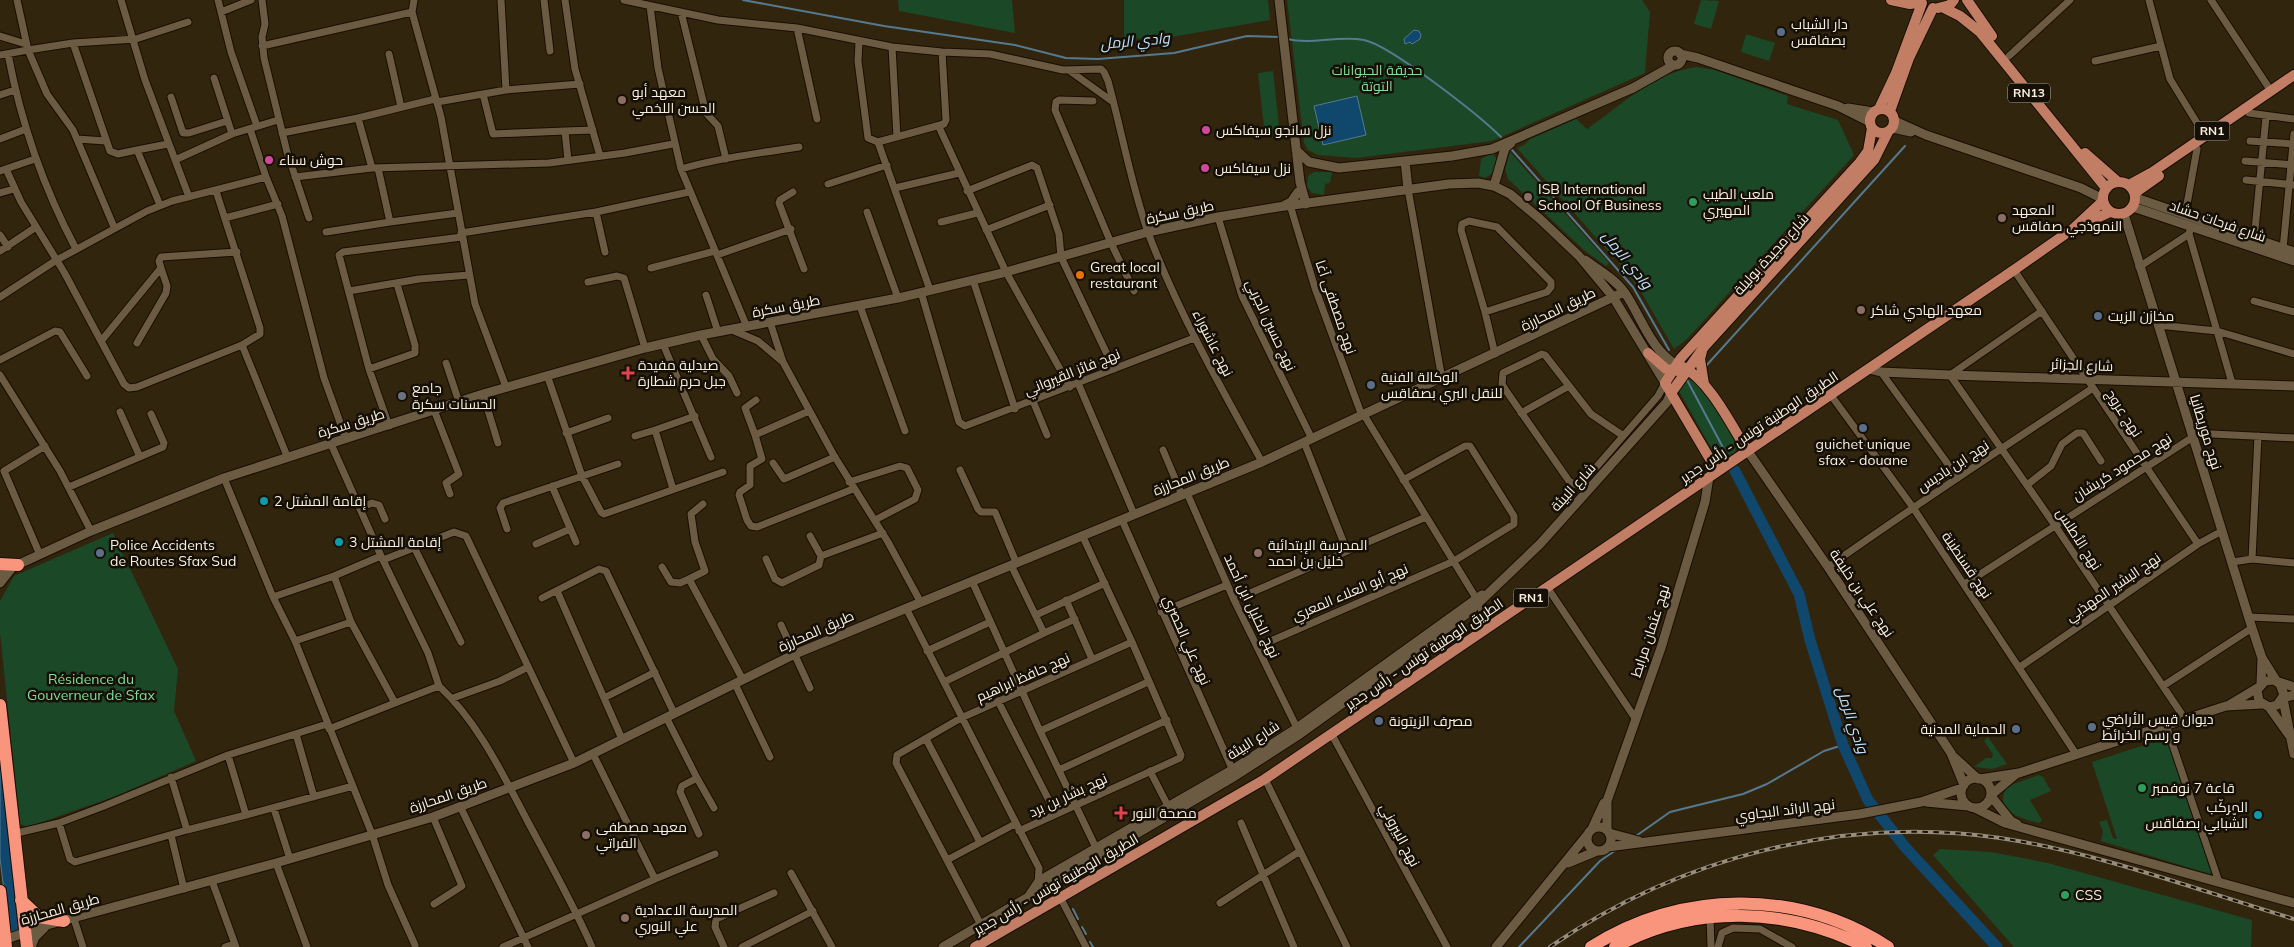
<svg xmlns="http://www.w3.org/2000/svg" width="2294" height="947" font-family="Mulish,Cairo,sans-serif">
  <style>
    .green { fill: #1b4827 }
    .water { fill: #0f476d; stroke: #557a90 }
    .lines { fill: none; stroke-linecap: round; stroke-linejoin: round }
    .stream { stroke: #557a90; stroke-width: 2 }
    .river { stroke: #0f476d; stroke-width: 11 }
    .street-casing { stroke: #1a0d00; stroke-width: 9 }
    .secondary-casing { stroke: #1a0d00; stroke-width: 11 }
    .primary-casing { stroke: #1a0d00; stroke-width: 12 }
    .highway-casing { stroke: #1a0d00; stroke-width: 14 }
    .street { stroke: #6b5b42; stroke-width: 7 }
    .secondary { stroke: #6b5b42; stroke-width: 9 }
    .primary { stroke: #c17e65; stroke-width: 10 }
    .highway { stroke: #fa957d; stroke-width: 12 }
    .rail-casing { stroke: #988d7a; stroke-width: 4 }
    .rail { stroke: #150f06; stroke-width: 2; stroke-dasharray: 5.5; stroke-linecap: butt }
    .service-dot { fill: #5c6f8a; stroke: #150f06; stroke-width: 2 }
    .education-dot { fill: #8d6e63; stroke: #150f06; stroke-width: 2 }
    .hotel-dot { fill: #d1479c; stroke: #150f06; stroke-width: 2 }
    .leisure-dot { fill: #2e9e5b; stroke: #150f06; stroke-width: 2 }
    .food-dot { fill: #e8710a; stroke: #150f06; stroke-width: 2 }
    .health-dot { fill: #e0444e; stroke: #150f06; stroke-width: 2 }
    .worship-dot { fill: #6b7280; stroke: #150f06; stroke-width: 2 }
    .culture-dot { fill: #0f9aa8; stroke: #150f06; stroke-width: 2 }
    .labels { text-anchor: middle; stroke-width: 5; stroke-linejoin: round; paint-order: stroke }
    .shield { fill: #150f06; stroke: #b5aca0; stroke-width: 1 }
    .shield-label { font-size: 12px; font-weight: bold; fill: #f9f0e2 }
    .poi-label { font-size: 14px; fill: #f9f0e2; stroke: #150f06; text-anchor: start }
    .park-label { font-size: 14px; fill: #82de96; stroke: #150f06 }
    .street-label { font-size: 14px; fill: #f9f0e2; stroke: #150f06 }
    .water-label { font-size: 15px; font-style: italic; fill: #bfe2fe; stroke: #150f06 }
  </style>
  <rect width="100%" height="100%" fill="#32250d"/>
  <path class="green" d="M898,0H1012L1015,33L899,11Z
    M1124,0H1268L1270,20L1160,39L1124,38Z
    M1287,0H1642L1650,12L1645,73L1492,141L1356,158L1318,155L1308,150L1304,143Z
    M1701,0L1719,1L1711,29L1694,24Z
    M1746,34L1775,43L1769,61L1741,52Z
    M1697,67L1715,70L1788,96L1787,104L1838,120L1854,155L1687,339L1674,349L1640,290L1619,263L1628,252L1624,248L1614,258L1517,148L1524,145L1530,139L1576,119L1587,129C1620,106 1655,72 1697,67Z
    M1273,71L1280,134L1265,136L1258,73Z
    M1510,152L1609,263L1606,266L1584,250L1508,179L1505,169Z
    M1490,154H1493L1497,159L1493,173L1485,178L1479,176L1481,159Z
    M1314,172H1332L1330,183L1325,184L1324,195L1312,193L1307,187L1308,176Z
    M1690,377L1704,391L1738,443L1735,452L1722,459L1716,457L1679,391L1682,382Z
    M113,533L178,669L174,711L196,761L116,796L28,827L20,824L0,633V601L14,576Z
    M1988,737L2007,764L1992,769L1974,767L1986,758H1992L1993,754L1984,741Z
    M2166,738L2212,871L2210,874L2101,841L2103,831L2099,822L2107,820L2113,838L2117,839L2092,762Z
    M2039,775L2043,777L2051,791L2030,800L2042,820L2039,823C2022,819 1991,810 2008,786Z
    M1940,849L1991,852L2048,863L2252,920L2251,947H2014L1933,855Z"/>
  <path class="water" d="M1414,30L1419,31L1421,35L1420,39L1412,44L1410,42L1405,44L1404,39Z
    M1357,96L1366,135L1323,145L1314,106Z
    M0,736L20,929L9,933L0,858Z"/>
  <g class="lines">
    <path class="stream" d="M743,0L884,26L1015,45L1066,58L1098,59L1174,53L1247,36L1280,37
      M1287,39C1313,45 1338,35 1364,40C1390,45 1480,116 1501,137
      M1512,150L1633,287L1669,350
      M1705,367L1905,146
      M1687,380L1727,455
      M1636,836L1670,812L1743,794L1767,784L1824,751L1843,745
      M1073,909L1078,919
      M1082,927L1086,934
      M1090,942L1093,947
      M1519,947L1600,861L1616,850"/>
    <path class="river" d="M1735,471L1799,594L1810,640L1843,745L1868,800L1905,847L1997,947"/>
    <g class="street-casing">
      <path id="street" d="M121,0L145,80L189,197
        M218,0L231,52L257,126
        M262,0L265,24L262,37L264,58L287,152L309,218
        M414,0L412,12L441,117L475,304L506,387
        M544,0L550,51
        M565,0L575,69L600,156
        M624,0L718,20L797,28L892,47L942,52L990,54L1063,70L1101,69L1104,72L1108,81C1122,132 1131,185 1149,235C1179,314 1221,388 1262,462
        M2149,0L2170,79L2205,136
        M2211,0L2271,91
        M650,6L658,68L681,169L747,327
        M221,12L251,0
        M681,12L706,113L718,126L726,159
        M797,28L817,119
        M0,36L26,44
        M859,42L858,61L868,138L878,142L944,124L946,120L942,52
        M73,43L110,151L118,154L137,150L160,205
        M262,46L412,12
        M892,47L897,137
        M8,54C21,123 43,187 76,249
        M389,54L401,107
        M0,55L28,50L17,0
        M2009,56L2070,0
        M2095,61L2161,46
        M1070,71L1113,102
        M214,78L232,134
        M506,90L580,84
        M483,94L493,134L565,131L568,160
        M0,95L15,90
        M171,97L183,133H189L227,121
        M1093,101L1059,100L1056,102L1055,110L1111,243L1134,291
        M437,102L506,90L501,0
        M2249,113L2294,119
        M358,118L435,99
        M939,127L1006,272L1070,387
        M250,129L266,177L282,216L324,378L346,439
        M565,131L593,130
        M282,133L358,118L372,168
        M0,139L26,129
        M77,139L106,141
        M2250,141L2294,144
        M878,142L930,290
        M137,150L168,144
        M175,160L232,134L278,120
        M2245,161L2294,165
        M378,168L390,222L458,213
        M6,169L21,202L64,272L124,384L129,388L137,387L242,345L260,334V328L216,191
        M681,169C719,158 760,153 799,147
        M0,171L35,159
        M295,177L372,168L549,163L625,153L673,144
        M2246,180L2294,185
        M828,184L887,165
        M895,188L959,173
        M1408,189L1442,379
        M967,191L1032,165L1037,168L1059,234L1061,257L1114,369
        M793,192L780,200L779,203L804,269
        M0,193L14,189
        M1290,205L1315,288L1362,416
        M596,212L605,252
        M867,212L898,298
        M2185,215L2197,149
        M1218,217L1242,296L1312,439
        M225,218L278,204
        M941,222L977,213
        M114,227L73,130L47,94L28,50L73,43L136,39L188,22
        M2191,227L2189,234L2232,383
        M986,230L1050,205
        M326,232L390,222
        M461,233L596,212L689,192
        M0,235L8,247
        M2254,240L2266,117
        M2283,249L2294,134
        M0,251L36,227
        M717,255L791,229
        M2139,267L2189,234
        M651,268L715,251
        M2014,270L2198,544
        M973,280L1015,409
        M588,282L617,276L624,278L645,348
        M349,291L419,279L469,275
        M921,292L959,422L965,426L1194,338
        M706,295L718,332
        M0,297L55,261L147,211L172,201L266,177
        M2254,301L2294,312
        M860,306L905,431
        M2042,311L1950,375L2054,524L2185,719
        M1485,312L1547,292L1551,287V282L1497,227L1469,221L1462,224L1461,230L1485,312L1495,354
        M2158,325L2217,331L2294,354
        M732,330L758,341L783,362L770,322
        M701,335L713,359L729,376L737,393
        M102,340L161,268L159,261L161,257L237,252
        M137,343L166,293L167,286L161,268
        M663,344L711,457
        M242,345L287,456
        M0,360L55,331L60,332L87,376
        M783,362L833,454L888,542L920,601
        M446,363L459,402
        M369,369L415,353V345L397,284
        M1881,372L1958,478
        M0,375L60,471L91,531
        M547,375L582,476L601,512L604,514L723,472
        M1078,383L1134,514
        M483,394L498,443
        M1830,394L1912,506L2076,754
        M756,400L745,408L755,435L809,411
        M1033,401L1047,435
        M434,410L459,474L446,483L450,494
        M120,412L140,457
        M1521,413L1569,386
        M1364,415L1476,598L1489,626
        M389,426L369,369L339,255L343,252L462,237
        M566,433L608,418
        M2192,433L2294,438
        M755,435L762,459L750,466V485L740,492L739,495L747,520L751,526L757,527L853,489
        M1622,435L1591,414L1545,355L1542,354L1503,373L1502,384L1507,392L1569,481L1576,485L1585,480L1658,396L1665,383
        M635,436L655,430
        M1304,442L1347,551
        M331,444L381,556L428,653L439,686L395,703L351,622L334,576
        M1163,450L1182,495
        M773,463L784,479L835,457
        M960,470L978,509L981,512H995L1016,562
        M224,478L273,597L295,641L372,834L388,885L415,945
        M849,482L900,466L907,468L918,490L915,499L875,520
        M2027,485L2051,466L2062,444L2077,433H2083L2101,461
        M552,486L576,542
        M69,487L163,447L164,443L151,414
        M673,489L655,430L695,416
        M1187,493L1234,600L1297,728
        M703,504L691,514L695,542L705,571L689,579L743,680
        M360,508L372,503L379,505L385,519
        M1122,520L1234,773
        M507,529L500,508L503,503L618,464
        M810,536L821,556
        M536,544L570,529
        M414,547L461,642
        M40,555L4,471L45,446
        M766,559L775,579L782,583L819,565L821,556L883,533
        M2252,559L2258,436
        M383,560L454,532L466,536L574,763
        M2232,562L2252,559L2294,563
        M662,567L671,582L680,583L689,579
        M1828,567C1915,505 2004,447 2093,388
        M972,581L1040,731L1098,852
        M1965,584L2193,437
        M1547,587L1635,718
        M557,591L622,739
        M273,597L334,576L381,556
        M542,598L599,569L606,571L674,713
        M1066,600L1092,659
        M1234,600L1426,517
        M906,608L1039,868L1038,885
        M1161,612L1227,585
        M1036,615L1105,583
        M2249,617L2294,619
        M781,625L810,688
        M1044,633L1075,619
        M295,641L351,622
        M1257,647L1454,561L1514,524V516L1470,446H1465L1403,480
        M927,651L990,622
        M2020,667L2198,544L2222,531
        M944,682L1044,633L1011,565
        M735,684L770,757
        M439,686C479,723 503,775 528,822C550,863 573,904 592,947
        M2163,686L2252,628
        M453,698L500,681L528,667
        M604,698L655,672
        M998,701L1056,814
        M666,717L697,778L682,786L680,792L699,834
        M2166,725L2219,882
        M329,729L395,703
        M1040,731L1148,682
        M1331,733L1447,947
        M296,734L314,797
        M926,739L980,842
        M1059,770L1167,720
        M1150,771L1168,806
        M697,778L714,808
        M1265,779L1347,947
        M460,806L528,947
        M274,809L290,859
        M246,815L353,786
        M433,817L462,886L434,904
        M59,823L70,859L75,862L187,830L171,777
        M1241,823L1294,947
        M187,830L246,815L228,755
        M1019,831L1180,758L1181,755L1132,642L1082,535
        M13,834L59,823L104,806L228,755L327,724
        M171,835L184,889
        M947,860L1015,824
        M276,863L307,947
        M791,873L832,947
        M655,879L715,854
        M212,881L236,947
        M1060,897L1086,947
        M1220,903L1300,851
        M1710,917L1711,947
        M74,919L83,947
        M981,925L896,763L897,755L961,718L1132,642
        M225,947L234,944
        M503,947L655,879L593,754
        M724,947L715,927L716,919L774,893
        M742,947L813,911
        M1718,947L1722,933L1733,928L1760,929L1792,947"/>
    </g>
    <g class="secondary-casing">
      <path id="secondary" d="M1279,0L1300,182L1306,204
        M1668 58a7 7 0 1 1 14 0a7 7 0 1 1-14 0Z
        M1680,54L1698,58L1838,106L1870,122
        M1848,108L1873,112
        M1895,121L1926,135L2081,188L2103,199
        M1893,128L1911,132
        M1296,150L1309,162L1339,168L1452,156L1492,149L1633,88L1674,65
        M1405,161L1408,189
        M1494,186L1505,148L1511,143
        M2136,198L2294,252
        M1285,205L1291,202L1298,192
        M2133,207L2294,261
        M2124,214L2252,628L2262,658L2277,682
        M1585,260C1599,270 1615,279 1625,293C1641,316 1651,351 1677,365
        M1869,369L1881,372L1950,375L2294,386
        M1747,450L1828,567L1951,753L1964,785
        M0,573L91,531L224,478L483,394L645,348L701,335L898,298L1006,272L1148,232L1218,217L1278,207L1449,184L1478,183L1494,186L1510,194L1540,219L1579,256L1613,297L1665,383
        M0,583L11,569
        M2261,684L2262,658
        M2280,684L2284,695L2277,705L2269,707L2259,701L2257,690L2265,681L2273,680L2294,687
        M2283,698L2294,695
        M2283,699L2294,754
        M2229,705L2259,687
        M2269,707L2289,735
        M1954,757L1978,779
        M1961 793a15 15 0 1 1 30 0a15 15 0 1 1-30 0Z
        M1980,779L2019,773L2226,706L2262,704
        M1991,795L2016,774
        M1991,796L2011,821L2017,824
        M1926,802L1968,806
        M1975,808L2005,823L2294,903
        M1587 839a12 12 0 1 1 24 0a12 12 0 1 1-24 0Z
        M1592,829L1604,803
        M1607,830V801L1661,648L1705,502L1709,477
        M1609,833L1639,841
        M1608,847L1860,814L1921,802L1962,788
        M1568,863L1597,851
        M1029,896L1039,881L1232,770L1297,728L1482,595
        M1,941L47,925L276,863L433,817L574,763L795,654L1262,462L1624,292
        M31,947L35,937L45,927
        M943,947L1235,776L1297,736L1469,612L1540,544L1667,402L1671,393
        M1496,947L1588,834"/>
    </g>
    <g class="primary-casing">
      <path id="primary" d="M1891,0L1910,4L1921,2
        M1967,0L1992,36
        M1938,8L1950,5L1954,0
        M1944,8L1960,16L1980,32L2106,188
        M1870 121a12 12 0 1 1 24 0a12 12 0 1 1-24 0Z
        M1879,109L1896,73L1922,3
        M1890,111L1909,58L1933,8
        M2085,153L2118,182
        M2103 198a16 16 0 1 1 32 0a16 16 0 1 1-32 0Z
        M2129,185L2151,173L2294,75
        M2135,193L2159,176
        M2082,225L2110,212
        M1702,351L1700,359L1704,384
        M1648,353L1666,369L1678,371
        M1683,367C1710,381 1731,425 1747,450
        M1671,393L1704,347L1874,160L1888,132
        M1717,471L1665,383L1681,358L1860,162L1868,151L1872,128
        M975,947L1265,779L2014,270L2074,228L2103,201"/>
    </g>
    <g class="highway-casing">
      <path id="highway" d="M0,564L18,565
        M0,705L27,947
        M0,891L6,947
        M21,900L39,917L64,921
        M1591,947C1682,890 1797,888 1888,947
        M1615,947C1694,904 1787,907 1866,947"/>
    </g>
    <use href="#street" class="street"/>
    <use href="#secondary" class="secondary"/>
    <use href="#primary" class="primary"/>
    <use href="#highway" class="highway"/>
    <g class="rail-casing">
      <path id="rail" d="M1550,947C1680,857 1843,815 2000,838C2100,853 2197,890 2294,919"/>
    </g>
    <use href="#rail" class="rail"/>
  </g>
  <g class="service-dot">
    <circle cx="1781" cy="32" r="5"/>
    <circle cx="2098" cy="316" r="5"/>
    <circle cx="1371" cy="385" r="5"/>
    <circle cx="1863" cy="428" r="5"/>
    <circle cx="100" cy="553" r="5"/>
    <circle cx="1379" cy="721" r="5"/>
    <circle cx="2092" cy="727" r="5"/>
    <circle cx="2016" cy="729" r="5"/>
  </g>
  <g class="education-dot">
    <circle cx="622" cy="100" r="5"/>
    <circle cx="1528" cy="197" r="5"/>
    <circle cx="2002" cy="218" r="5"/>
    <circle cx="1861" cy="310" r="5"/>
    <circle cx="1258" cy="553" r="5"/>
    <circle cx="586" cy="835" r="5"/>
    <circle cx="625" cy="918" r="5"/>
  </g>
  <g class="hotel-dot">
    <circle cx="1206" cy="130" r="5"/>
    <circle cx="269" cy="160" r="5"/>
    <circle cx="1205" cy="168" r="5"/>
  </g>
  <g class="leisure-dot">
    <circle cx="1693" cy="202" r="5"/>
    <circle cx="2142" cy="788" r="5"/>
    <circle cx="2065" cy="895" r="5"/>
  </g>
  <circle class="food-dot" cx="1080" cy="275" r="5"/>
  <g class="health-dot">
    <path d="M625.5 365.5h5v5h5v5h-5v5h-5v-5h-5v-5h5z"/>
    <path d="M1118.5 805.5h5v5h5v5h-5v5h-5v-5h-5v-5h5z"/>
  </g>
  <circle class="worship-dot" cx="402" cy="396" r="5"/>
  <g class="culture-dot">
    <circle cx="264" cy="501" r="5"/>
    <circle cx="339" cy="542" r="5"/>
    <circle cx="2258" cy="815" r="5"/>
  </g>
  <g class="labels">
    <g class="shield">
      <rect x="2008" y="83.5" width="42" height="19" rx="4"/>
      <rect x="2194.5" y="121.5" width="35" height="19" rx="4"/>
      <rect x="1513.5" y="588.5" width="35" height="19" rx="4"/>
    </g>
    <g class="shield-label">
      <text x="2029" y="97">RN13</text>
      <text x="2212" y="135">RN1</text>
      <text x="1531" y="602">RN1</text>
    </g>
    <g class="poi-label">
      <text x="1791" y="29">دار الشباب<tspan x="1791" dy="16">بصفاقس</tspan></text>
      <text x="632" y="97">معهد أبو<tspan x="632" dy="16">الحسن اللخمي</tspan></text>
      <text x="1216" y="135">نزل سانجو سيفاكس</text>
      <text x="279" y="165">حوش سناء</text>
      <text x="1215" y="173">نزل سيفاكس</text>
      <text x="1538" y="194">ISB International<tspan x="1538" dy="16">School Of Business</tspan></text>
      <text x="1703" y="199">ملعب الطيب<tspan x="1703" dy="16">المهيري</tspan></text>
      <text x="2012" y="215">المعهد<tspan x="2012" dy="16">النموذجي صفاقس</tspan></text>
      <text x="1090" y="272">Great local<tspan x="1090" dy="16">restaurant</tspan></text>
      <text x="1871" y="315">معهد الهادي شاكر</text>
      <text x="2108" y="321">مخازن الزيت</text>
      <text x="638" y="370">صيدلية مفيدة<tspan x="638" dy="16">جبل حرم شطارة</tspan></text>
      <text x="1381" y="382">الوكالة الفنية<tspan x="1381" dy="16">للنقل البري بصفاقس</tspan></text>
      <text x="412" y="393">جامع<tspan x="412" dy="16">الحسنات سكرة</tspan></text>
      <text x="1863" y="449" text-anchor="middle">guichet unique<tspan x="1863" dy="16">sfax - douane</tspan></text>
      <text x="274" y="506">إقامة المشتل 2</text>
      <text x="349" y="547">إقامة المشتل 3</text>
      <text x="110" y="550">Police Accidents<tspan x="110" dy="16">de Routes Sfax Sud</tspan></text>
      <text x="1268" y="550">المدرسة الإبتدائية<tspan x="1268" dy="16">خليل بن احمد</tspan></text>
      <text x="2102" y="724">ديوان قيس الأراضي<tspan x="2102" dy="16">و رسم الخرائط</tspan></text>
      <text x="1389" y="726">مصرف الزيتونة</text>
      <text x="2006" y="734" text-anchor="end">الحماية المدنية</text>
      <text x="2152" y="793">قاعة 7 نوفمبر</text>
      <text x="2248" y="812" text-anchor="end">المركّب<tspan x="2248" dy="16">الشّبابي بصفاقس</tspan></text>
      <text x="1132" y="818">مصحة النور</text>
      <text x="596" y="832">معهد مصطفى<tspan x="596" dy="16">الفراتي</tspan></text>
      <text x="2075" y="900">CSS</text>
      <text x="635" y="915">المدرسة الاعدادية<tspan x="635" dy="16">علي النوري</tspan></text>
    </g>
    <g class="park-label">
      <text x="1377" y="75">حديقة الحيوانات<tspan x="1377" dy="16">التوتة</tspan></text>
      <text x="91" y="684">Résidence du<tspan x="91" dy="16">Gouverneur de Sfax</tspan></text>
    </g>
    <g class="street-label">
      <text transform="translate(1180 212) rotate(-12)" y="5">طريق سكرة</text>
      <text transform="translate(2218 221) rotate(19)" y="5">شارع فرحات حشاد</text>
      <text transform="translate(1771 254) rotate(-48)" y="5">شارع مجيدة بوليلة</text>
      <text transform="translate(786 306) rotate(-11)" y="5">طريق سكرة</text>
      <text transform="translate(1336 307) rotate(71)" y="5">نهج مصطفى آغا</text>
      <text transform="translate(1558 309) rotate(-26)" y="5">طريق المحارزة</text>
      <text transform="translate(1271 325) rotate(65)" y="5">نهج حسين الجربي</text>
      <text transform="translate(1213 343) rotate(63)" y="5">نهج عاشوراء</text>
      <text transform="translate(2082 365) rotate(2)" y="5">شارع الجزائر</text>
      <text transform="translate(1072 372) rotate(-22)" y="5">نهج فائز القيرواني</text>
      <text transform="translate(2124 413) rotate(57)" y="5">نهج عروج</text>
      <text transform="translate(351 423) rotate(-17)" y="5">طريق سكرة</text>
      <text transform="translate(1759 427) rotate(-34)" y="5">الطريق الوطنية تونس - رأس جدير</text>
      <text transform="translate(2206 432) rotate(73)" y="5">نهج موريطانيا</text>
      <text transform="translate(1953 466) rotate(-33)" y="5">نهج ابن باديس</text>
      <text transform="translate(2122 467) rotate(-32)" y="5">نهج محمود كريشان</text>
      <text transform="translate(1191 476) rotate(-22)" y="5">طريق المحارزة</text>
      <text transform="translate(1573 487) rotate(-48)" y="5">شارع البيئة</text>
      <text transform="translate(2079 539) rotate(57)" y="5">نهج الأطلس</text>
      <text transform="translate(1967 565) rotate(56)" y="5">نهج قسنطينة</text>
      <text transform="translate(2113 587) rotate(-34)" y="5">نهج البشير المهذبي</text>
      <text transform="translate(1350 592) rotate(-23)" y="5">نهج أبو العلاء المعري</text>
      <text transform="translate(1862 593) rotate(56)" y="5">نهج علي بن خليفة</text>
      <text transform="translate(1252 606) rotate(65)" y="5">نهج الخليل ابن أحمد</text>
      <text transform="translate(816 631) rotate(-24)" y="5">طريق المحارزة</text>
      <text transform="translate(1650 631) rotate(-72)" y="5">نهج عثمان مرابط</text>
      <text transform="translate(1187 640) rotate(66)" y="5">نهج علي الحصري</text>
      <text transform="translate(1424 654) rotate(-34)" y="5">الطريق الوطنية تونس - رأس جدير</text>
      <text transform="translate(1023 677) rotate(-24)" y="5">نهج حافظ ابراهيم</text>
      <text transform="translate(1253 740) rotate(-33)" y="5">شارع البيئة</text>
      <text transform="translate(448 795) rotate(-19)" y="5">طريق المحارزة</text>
      <text transform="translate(1068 795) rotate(-25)" y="5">نهج بشار بن برد</text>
      <text transform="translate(1785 810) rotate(-7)" y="5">نهج الرائد البجاوي</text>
      <text transform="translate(1400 835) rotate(62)" y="5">نهج البيروني</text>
      <text transform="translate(1056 884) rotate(-30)" y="5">الطريق الوطنية تونس - رأس جدير</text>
      <text transform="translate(60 909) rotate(-16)" y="5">طريق المحارزة</text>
    </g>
    <g class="water-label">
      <text transform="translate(1135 41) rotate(-5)" y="5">وادي الرمل</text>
      <text transform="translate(1627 260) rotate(51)" y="5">وادي الرمل</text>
      <text transform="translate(1852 720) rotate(71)" y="5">وادي الرمل</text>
    </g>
  </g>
</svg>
